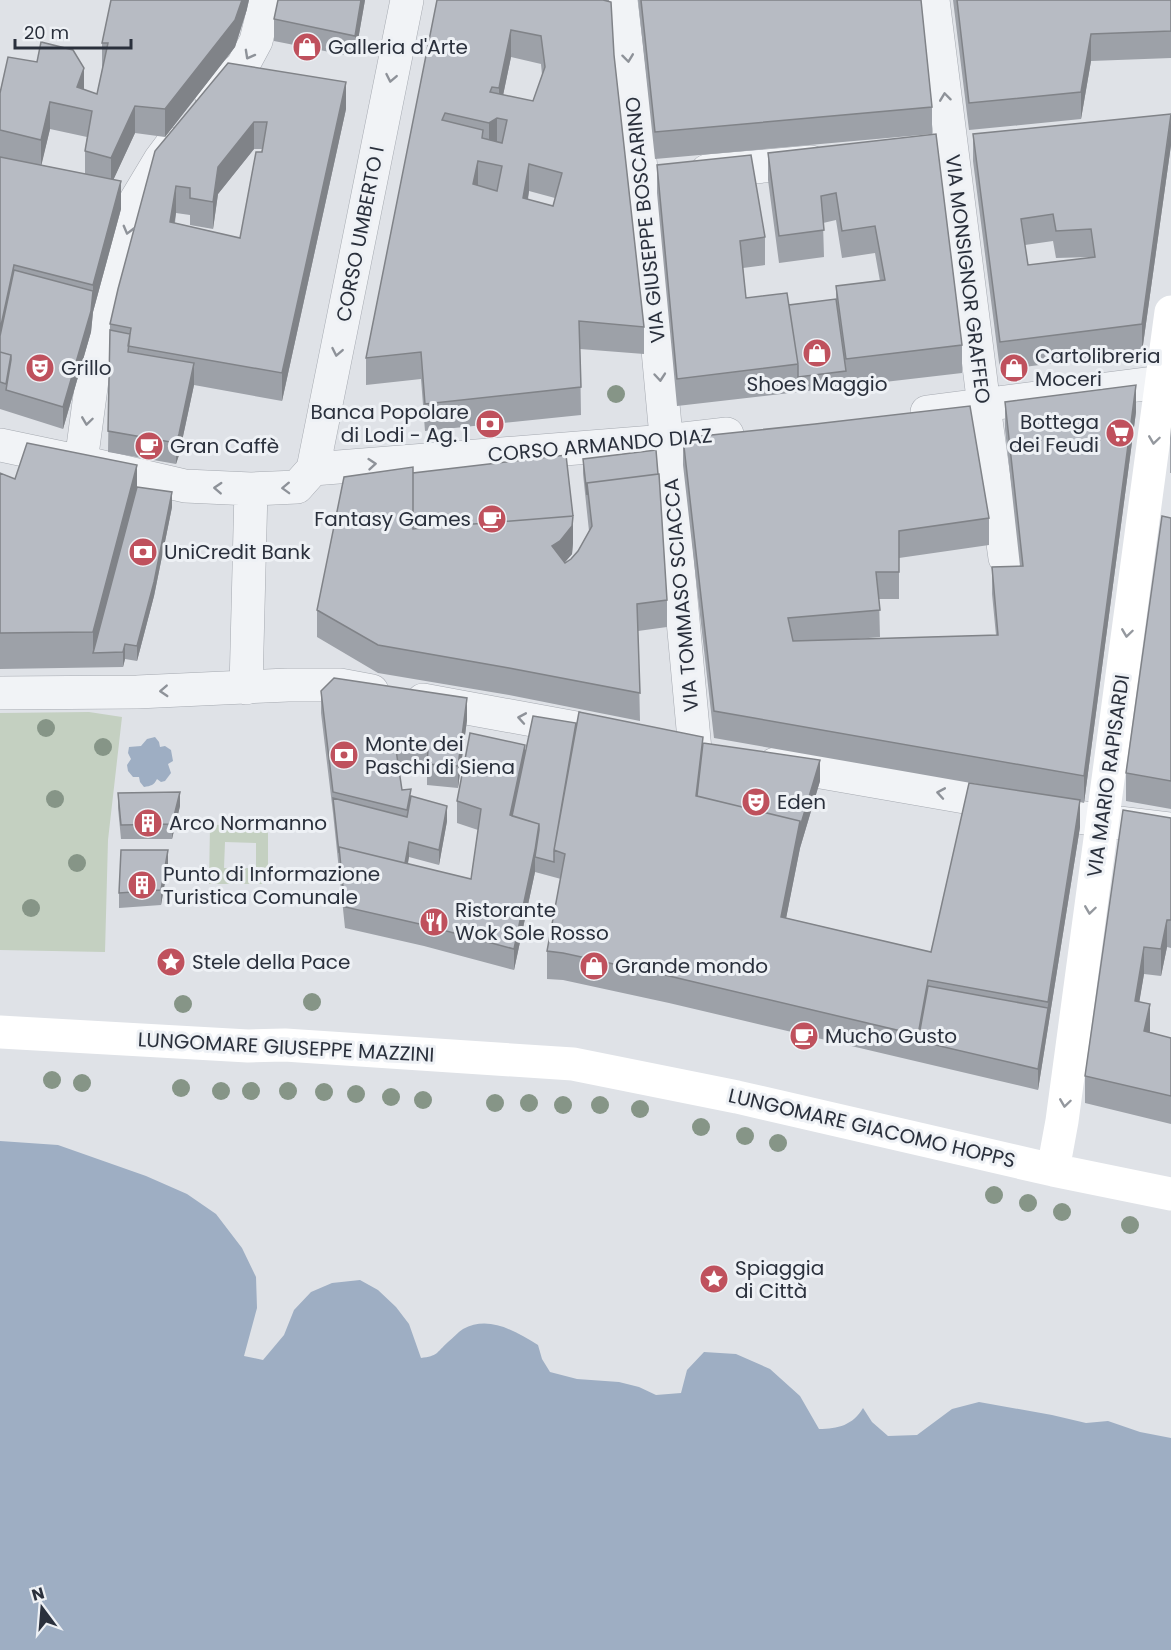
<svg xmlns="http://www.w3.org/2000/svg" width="1171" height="1650" font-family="Poppins,sans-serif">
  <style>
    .green { fill: #c4d0c1; fill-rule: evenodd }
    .water { fill: #9eaec3 }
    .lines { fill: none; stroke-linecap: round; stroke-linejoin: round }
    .street-casing { stroke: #a5a9b0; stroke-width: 34 }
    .street { stroke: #f1f3f6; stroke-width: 33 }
    .secondary { stroke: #fff; stroke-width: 33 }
    .tree { fill: #869587 }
    .wall { fill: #9da1a8; fill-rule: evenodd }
    .shaded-wall { fill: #808388 }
    .building { fill: #b7bbc3; stroke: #808388; stroke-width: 1.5; fill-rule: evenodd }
    .oneway { stroke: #8e9299 }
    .oneway2 { stroke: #94989e }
    .labels { text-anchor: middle; stroke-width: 6; stroke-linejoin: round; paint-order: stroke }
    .poi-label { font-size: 20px; fill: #2a303c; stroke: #eef1f5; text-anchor: start }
    .street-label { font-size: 20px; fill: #2a303c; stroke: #eef1f5 }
  </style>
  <rect width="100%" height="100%" fill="#dfe2e7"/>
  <path class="green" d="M89,712L122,717L108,840L105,952L0,950V713Z
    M268,824V884H209L210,825ZM225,842L256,843V868H224Z"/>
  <path class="water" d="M155,737L159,742L160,747L165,746L171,750L173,761L168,764L171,773L165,781L161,782L157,779C154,785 151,786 144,787L140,782L139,777H133L128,771L127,765L131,759L128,753L129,747L141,746L147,739Z
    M0,1141L58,1145L146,1176L187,1194L216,1214L242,1248L256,1277L257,1308L244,1356L263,1360L284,1335L294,1310L311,1292L332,1283L360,1280L378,1290L396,1307L409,1324L421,1358C438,1356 436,1353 448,1342C453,1338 458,1332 463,1329C489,1315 515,1331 538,1345L542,1359L550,1372L577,1379L619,1382L639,1387L656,1395L681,1393L687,1370L704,1352L736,1354L770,1369L800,1396L819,1429C838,1429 853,1425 863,1408L872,1422L888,1436L917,1435L952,1409L979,1402L1052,1415L1086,1423L1108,1421L1140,1432L1171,1438V1650H0Z"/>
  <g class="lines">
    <g class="street-casing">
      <path id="street" d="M621,0L642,177L695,750
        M933,0L984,406L1005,558
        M211,94L242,67L256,41L266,0
        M707,171L811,162
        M927,412L1161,382
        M0,445L81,462L185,486L251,489L297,487L313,469
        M81,462L96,350L136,200L160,160L172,144
        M313,469L666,441L727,434
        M313,469L407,0
        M246,688L251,489
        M0,693L137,692L288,685H340L372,691
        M423,700L576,728
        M775,764L1102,821L1171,829"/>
    </g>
    <use href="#street" class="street"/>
    <path class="secondary" d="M0,1032L248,1046L285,1045L573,1064L737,1097L1053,1170L1171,1194
      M1053,1170L1062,1121L1171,312"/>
  </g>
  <g class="tree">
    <circle cx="616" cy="394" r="9"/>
    <circle cx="46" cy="728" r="9"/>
    <circle cx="103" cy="747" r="9"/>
    <circle cx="55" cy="799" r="9"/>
    <circle cx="77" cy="863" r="9"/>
    <circle cx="31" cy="908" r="9"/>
    <circle cx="312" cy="1002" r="9"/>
    <circle cx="183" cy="1004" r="9"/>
    <circle cx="52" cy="1080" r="9"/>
    <circle cx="82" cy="1083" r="9"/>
    <circle cx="181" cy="1088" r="9"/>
    <circle cx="221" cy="1091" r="9"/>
    <circle cx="251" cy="1091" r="9"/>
    <circle cx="288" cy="1091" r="9"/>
    <circle cx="324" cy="1092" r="9"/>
    <circle cx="356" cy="1094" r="9"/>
    <circle cx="391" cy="1097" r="9"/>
    <circle cx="423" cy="1100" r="9"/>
    <circle cx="495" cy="1103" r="9"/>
    <circle cx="529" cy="1103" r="9"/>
    <circle cx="563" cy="1105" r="9"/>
    <circle cx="600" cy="1105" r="9"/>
    <circle cx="640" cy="1109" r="9"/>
    <circle cx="701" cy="1127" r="9"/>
    <circle cx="745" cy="1136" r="9"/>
    <circle cx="778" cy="1143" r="9"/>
    <circle cx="994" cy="1195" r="9"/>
    <circle cx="1028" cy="1203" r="9"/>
    <circle cx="1062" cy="1212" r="9"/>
    <circle cx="1130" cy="1225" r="9"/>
  </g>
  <path class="wall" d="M365,0L355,57L274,41V19Z
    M437,0H609L614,55L644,327V354L580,349L581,415L425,431L421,379L366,385V358ZM511,57L541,64L542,75L533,101L503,95ZM529,191L555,198L553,206L528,200Z
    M638,0H921L932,107V134L655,159Z
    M953,0H1171V58L1091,61L1081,119L969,130Z
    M247,9L235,47L165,137L135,133L113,180L121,209L93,312L91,332L63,429L0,409V93L84,90L97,94L102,70V43ZM50,129L87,137L85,151V174L41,165Z
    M228,63L346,109L282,401L194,385L179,455L176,464L108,452L110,324ZM254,149H262L240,238L175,223L176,213L190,215V225L213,229L218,194Z
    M1171,114V145L1142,352L1000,370L973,161V134ZM1053,241L1056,258L1091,257V258L1028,265L1025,245Z
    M936,134L962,345V373L677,406L657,193V165L765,237V265L743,268L746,298L789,305L836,299V286L880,281L875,253L842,258L836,220L823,223L824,257L779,263L768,180V153Z
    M1005,402L1136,412L1084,803L1080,802V827L1038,1090L669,1003L563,980L547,979V951L561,879L535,872L514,970L424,946L345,928L333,813L321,713V691L467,720L458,788L427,785V771L398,765L402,790L447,821L439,865L409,857L408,864L471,879L478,830L457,823V801L525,752L576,723L703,743L820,781L800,848L786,918L931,952L988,786L714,738L683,465V438L989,518V545L899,558V599H879L880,637L857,639L996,635L992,594V567L1020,566L1005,429Z
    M1171,427V473H1170V438Z
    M583,459L667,600V627L638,631L640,721L509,695L378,673L317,637V610L413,473L573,543L572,554L564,563L571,559L578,551L589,531L583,474Z
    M0,473L15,479L137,487L172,507L154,596L137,661L125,659L123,667L0,669Z
    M1171,518V809L1126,801V773Z
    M118,793L180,806L172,839H121L118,808Z
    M1171,818V948L1167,947L1161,976L1144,974L1139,1002L1149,1032L1171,1038V1124L1085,1103V1076Z
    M168,865L161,905L119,908V893Z"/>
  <path class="shaded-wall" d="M242,0H249L247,9L235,47L165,137V109Z
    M361,0H365L355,57V36Z
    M511,30V57L499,115V88Z
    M1091,34V61L1081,119V92Z
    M84,68V95L77,87Z
    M346,82V109L282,401V373Z
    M50,102V129L41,167V140Z
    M135,106V133L111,185V158Z
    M497,118V145L489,150V123Z
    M1171,118V145L1142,352V324Z
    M254,122V149L218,194L213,229V202L218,167Z
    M478,161V188L473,184Z
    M529,164V191L523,226V198Z
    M121,181V209L93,312V285Z
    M176,186V213L170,249V222Z
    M14,265V292L0,357V330Z
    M93,291V312L91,332L63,429V407Z
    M194,363V385L179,455L176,464V443Z
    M1136,385V412L1084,803V776Z
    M137,465V501L93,653V632Z
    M172,492V507L154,596L137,661V646Z
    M573,516V543L572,554L560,568L552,546Z
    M125,644V659L123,667V652Z
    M467,698V720L458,788V766Z
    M525,745V767L513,823L510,815Z
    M820,760V781L800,848L781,944V917L800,821Z
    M180,792V806L172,839V824Z
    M1080,800V827L1038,1090V1069Z
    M447,806V821L439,865V850Z
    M539,824L537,857H535V872L514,970V949Z
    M409,842V857L403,884V869Z
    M168,850V865L161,905V890Z
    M1167,920V947L1161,976V949Z
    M1144,947V974L1135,1028V1001Z
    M1150,1004V1031L1144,1058V1031Z"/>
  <path class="building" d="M111,0H242L235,20L165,109L135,106L111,158L85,151L92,111L50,102L41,140L0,130V93L8,57L37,62L41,42L73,50L84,68L77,87L97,94L108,43H102Z
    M278,0H361L355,36L274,19Z
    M437,0H603L611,2L614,55L644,327L579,321L581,387L425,404L421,352L366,358ZM511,30L541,36L545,67L533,101L490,92L492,87L499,88ZM445,113L489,123L497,118L507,120L502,143L482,138L483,130L442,120ZM478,161L502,166L497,191L473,184ZM529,164L562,173L553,206L523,198Z
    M641,0H921L932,107L655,132Z
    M957,0H1171V31L1091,34L1081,92L969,103Z
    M228,63L346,82L282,373L128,346L131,328L110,324L118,289L155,151ZM254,122H267L262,152H256L240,238L170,222L176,186L190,188V198L213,202L218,167Z
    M1171,114L1142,324L1000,342L973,134ZM1053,214L1056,231L1091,229L1095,257L1028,265L1021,219Z
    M936,134L962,345L846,359L836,286L885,280L875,226L842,231L836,193L821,196L824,230L779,236L768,153Z
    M751,155L765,237L740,241L746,298L787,293L798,364L677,379L657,165Z
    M0,157L121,181L93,285L14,265L0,330Z
    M14,270L93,291L91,311L63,407L6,390L11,360V355L0,352V336Z
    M836,299L846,371L798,377V364L789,305Z
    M110,330L130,334L128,352L194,363L179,434L176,443L108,431Z
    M0,352L11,355L6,384L0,382Z
    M1136,385L1084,776L714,711L683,438L815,424L970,406L989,518L899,531V572H876L880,610L788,618L793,641L998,635L992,567L1023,566L1005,402Z
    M27,443L137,465L93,632L0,633V473L15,479Z
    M656,450L658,474L587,483V495L583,459Z
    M566,455L573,516L413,529V473Z
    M413,467V529L573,516L572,526L560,541L552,546L565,563L571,559L578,551L592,526L587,483L659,474L667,600L637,604L640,693L509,668L378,645L317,610L344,477Z
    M137,487L172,492L154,582L137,646L125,644L123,652L93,653Z
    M1162,516L1171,518V781L1126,773Z
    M334,678L467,698L458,766L427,764L428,750L395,743L402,790L411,789L407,810L333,792L321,691Z
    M579,712L703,737L696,796L800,821L781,917L931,952L969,783L1080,800L1048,1002L928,980L918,1035L669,976L563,953L547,951L565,854L554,850Z
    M533,716L576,723L554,850V862L535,857L539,830V824L512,816Z
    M470,733L525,745L510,815L539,824L535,850L514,949L424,925L345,907L339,847L471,879L481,809L457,801Z
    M703,743L820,760L800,827V821L697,796Z
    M180,792L172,824L121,825L118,793Z
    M411,796L447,806L439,850L409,842L405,863L339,847V853L333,798L407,817Z
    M1123,810L1171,818V920H1167L1161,949L1144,947L1135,1001L1150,1004L1144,1031L1171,1038V1096L1085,1076Z
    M121,850H168L161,890L119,893Z
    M928,986L1048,1008L1038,1069L918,1041Z"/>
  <defs><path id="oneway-chevron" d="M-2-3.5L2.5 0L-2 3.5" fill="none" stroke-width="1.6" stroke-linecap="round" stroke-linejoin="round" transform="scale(1.5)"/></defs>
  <g class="oneway">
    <use href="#oneway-chevron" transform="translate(249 55) rotate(119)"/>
    <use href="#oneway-chevron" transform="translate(628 58) rotate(83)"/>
    <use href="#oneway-chevron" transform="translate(391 78) rotate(101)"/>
    <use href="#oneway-chevron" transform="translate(945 97) rotate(-97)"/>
    <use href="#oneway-chevron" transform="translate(128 230) rotate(105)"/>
    <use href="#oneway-chevron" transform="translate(337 352) rotate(101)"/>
    <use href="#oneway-chevron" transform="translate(660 377) rotate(85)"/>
    <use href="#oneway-chevron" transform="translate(87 421) rotate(98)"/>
    <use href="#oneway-chevron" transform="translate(372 464) rotate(-5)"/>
    <use href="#oneway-chevron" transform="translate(218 488) rotate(-177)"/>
    <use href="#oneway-chevron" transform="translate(286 488) rotate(178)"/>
    <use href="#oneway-chevron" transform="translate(164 691) rotate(177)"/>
    <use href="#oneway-chevron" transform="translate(522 718) rotate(-170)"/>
    <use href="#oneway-chevron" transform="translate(941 793) rotate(-170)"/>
  </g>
  <g class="oneway2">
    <use href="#oneway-chevron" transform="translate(1154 440) rotate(98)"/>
    <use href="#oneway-chevron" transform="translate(1127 633) rotate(98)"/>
    <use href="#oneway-chevron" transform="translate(1090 910) rotate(98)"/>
    <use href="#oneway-chevron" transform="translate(1065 1103) rotate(98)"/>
  </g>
  <defs>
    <g id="shop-disc" transform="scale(1.5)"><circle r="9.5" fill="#bf515d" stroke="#eef1f5"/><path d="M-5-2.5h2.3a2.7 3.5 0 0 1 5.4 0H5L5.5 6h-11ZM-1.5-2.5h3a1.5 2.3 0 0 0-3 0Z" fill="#fff"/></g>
    <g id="theatre-disc" transform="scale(1.5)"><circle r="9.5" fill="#bf515d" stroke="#eef1f5"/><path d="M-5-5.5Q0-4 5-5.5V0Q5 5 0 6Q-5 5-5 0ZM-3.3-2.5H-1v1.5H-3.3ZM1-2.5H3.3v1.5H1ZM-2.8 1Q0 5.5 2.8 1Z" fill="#fff"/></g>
    <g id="bank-disc" transform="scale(1.5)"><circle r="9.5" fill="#bf515d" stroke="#eef1f5"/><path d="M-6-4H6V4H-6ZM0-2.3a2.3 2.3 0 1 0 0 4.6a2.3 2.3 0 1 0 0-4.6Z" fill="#fff"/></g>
    <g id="supermarket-disc" transform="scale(1.5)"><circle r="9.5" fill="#bf515d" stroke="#eef1f5"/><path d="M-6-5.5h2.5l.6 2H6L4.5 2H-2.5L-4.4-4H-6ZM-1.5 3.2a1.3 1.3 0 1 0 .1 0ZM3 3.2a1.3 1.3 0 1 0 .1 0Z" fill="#fff"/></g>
    <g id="cafe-disc" transform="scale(1.5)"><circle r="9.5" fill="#bf515d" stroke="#eef1f5"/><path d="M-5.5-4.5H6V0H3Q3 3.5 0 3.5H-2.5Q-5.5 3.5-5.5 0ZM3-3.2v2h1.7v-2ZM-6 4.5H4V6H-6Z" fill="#fff"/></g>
    <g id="building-disc" transform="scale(1.5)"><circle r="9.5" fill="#bf515d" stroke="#eef1f5"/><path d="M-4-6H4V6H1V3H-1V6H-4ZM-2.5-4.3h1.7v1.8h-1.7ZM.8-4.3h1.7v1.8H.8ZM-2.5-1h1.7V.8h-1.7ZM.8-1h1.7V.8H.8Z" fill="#fff"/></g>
    <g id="restaurant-disc" transform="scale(1.5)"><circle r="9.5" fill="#bf515d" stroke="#eef1f5"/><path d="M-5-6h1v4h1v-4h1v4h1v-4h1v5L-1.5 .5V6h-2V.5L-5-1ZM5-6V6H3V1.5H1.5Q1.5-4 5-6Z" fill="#fff"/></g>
    <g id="sight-disc" transform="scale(1.5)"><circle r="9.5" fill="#bf515d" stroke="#eef1f5"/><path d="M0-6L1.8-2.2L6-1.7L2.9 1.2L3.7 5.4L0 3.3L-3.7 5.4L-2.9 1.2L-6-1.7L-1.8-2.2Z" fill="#fff"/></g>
  </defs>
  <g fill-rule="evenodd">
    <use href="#shop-disc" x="307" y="47"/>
    <use href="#shop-disc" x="817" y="353"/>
    <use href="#theatre-disc" x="40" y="368"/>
    <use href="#shop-disc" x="1014" y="368"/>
    <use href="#bank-disc" x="490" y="424"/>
    <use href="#supermarket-disc" x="1120" y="433"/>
    <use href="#cafe-disc" x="149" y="446"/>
    <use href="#cafe-disc" x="492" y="519"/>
    <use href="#bank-disc" x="143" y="552"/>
    <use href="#bank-disc" x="344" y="755"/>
    <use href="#theatre-disc" x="756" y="802"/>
    <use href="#building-disc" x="148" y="823"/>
    <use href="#building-disc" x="142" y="885"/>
    <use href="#restaurant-disc" x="434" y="922"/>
    <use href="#sight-disc" x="171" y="962"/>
    <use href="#shop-disc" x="594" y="966"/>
    <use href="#cafe-disc" x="804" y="1036"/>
    <use href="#sight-disc" x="714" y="1279"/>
  </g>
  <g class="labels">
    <g class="poi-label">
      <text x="328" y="54">Galleria d'Arte</text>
      <text x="1035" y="363">Cartolibreria<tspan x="1035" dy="23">Moceri</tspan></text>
      <text x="61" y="375">Grillo</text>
      <text x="817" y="391" text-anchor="middle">Shoes Maggio</text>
      <text x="469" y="419" text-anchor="end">Banca Popolare<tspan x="469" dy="23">di Lodi - Ag. 1</tspan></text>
      <text x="1099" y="429" text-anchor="end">Bottega<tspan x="1099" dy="23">dei Feudi</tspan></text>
      <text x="170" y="453">Gran Caffè</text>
      <text x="471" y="526" text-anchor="end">Fantasy Games</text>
      <text x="164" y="559">UniCredit Bank</text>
      <text x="365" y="751">Monte dei<tspan x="365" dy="23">Paschi di Siena</tspan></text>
      <text x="777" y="809">Eden</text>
      <text x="169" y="830">Arco Normanno</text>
      <text x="163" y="881">Punto di Informazione<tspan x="163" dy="23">Turistica Comunale</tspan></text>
      <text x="455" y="917">Ristorante<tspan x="455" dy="23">Wok Sole Rosso</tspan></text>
      <text x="192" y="969">Stele della Pace</text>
      <text x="615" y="973">Grande mondo</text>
      <text x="825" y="1043">Mucho Gusto</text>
      <text x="735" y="1275">Spiaggia<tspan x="735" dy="23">di Città</tspan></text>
    </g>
    <g class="street-label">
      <text transform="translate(645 220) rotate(-96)" y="7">VIA GIUSEPPE BOSCARINO</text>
      <text transform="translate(360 234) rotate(-79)" y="7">CORSO UMBERTO I</text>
      <text transform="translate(968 279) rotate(83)" y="7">VIA MONSIGNOR GRAFFEO</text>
      <text transform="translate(600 445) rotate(-5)" y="7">CORSO ARMANDO DIAZ</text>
      <text transform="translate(681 595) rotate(-95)" y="7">VIA TOMMASO SCIACCA</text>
      <text transform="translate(1108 776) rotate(-82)" y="7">VIA MARIO RAPISARDI</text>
      <text transform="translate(286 1047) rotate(3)" y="7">LUNGOMARE GIUSEPPE MAZZINI</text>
      <text transform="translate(872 1128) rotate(13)" y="7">LUNGOMARE GIACOMO HOPPS</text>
    </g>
  </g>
  <g transform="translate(42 1608) rotate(344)" stroke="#eef1f5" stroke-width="4.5" paint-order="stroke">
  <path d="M0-4.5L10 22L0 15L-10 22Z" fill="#2a303c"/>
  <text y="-9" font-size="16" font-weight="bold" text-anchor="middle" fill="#2a303c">N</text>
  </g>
  <path d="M15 39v9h116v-9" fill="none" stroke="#2a303c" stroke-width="3"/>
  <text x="24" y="39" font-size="18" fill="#2a303c" stroke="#eef1f5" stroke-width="4.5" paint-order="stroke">20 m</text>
</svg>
